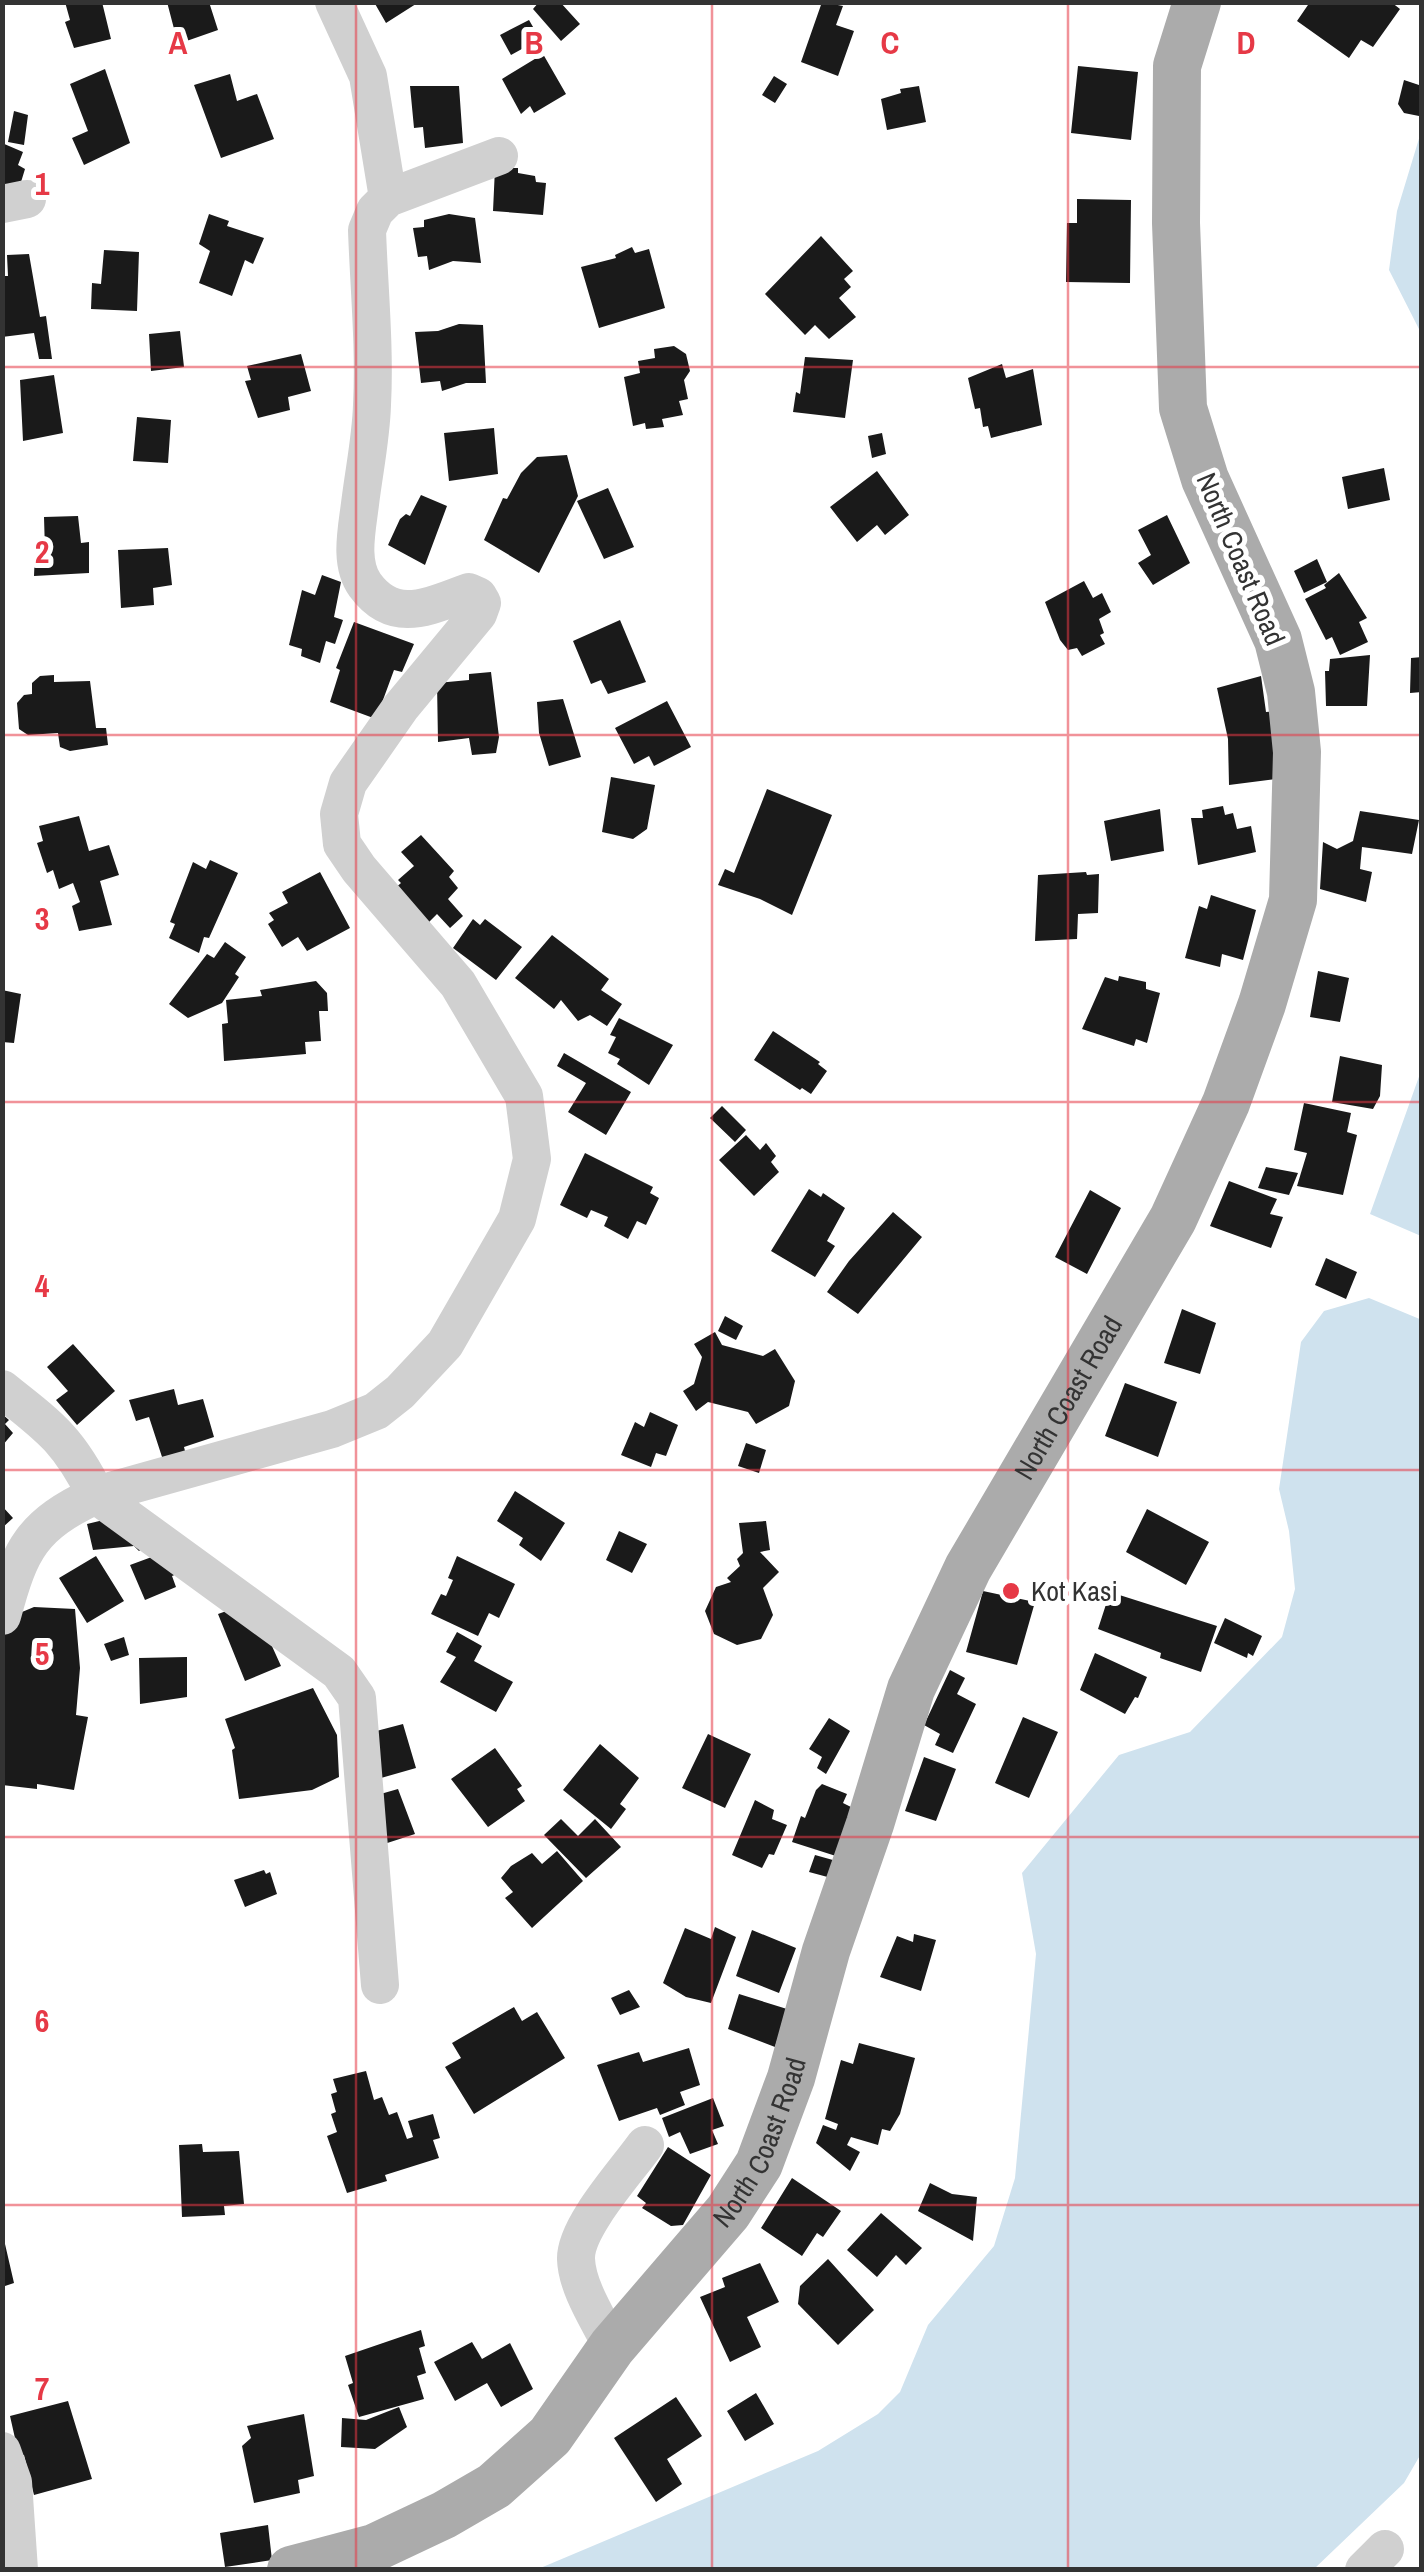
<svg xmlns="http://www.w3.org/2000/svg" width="1424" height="2572" font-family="'Archivo Narrow',sans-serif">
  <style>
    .water { fill: #cfe2ee }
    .building { fill: #1a1a1a }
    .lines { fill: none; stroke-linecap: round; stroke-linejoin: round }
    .minor { stroke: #d0d0d0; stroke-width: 38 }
    .major { stroke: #ababab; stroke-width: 48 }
    .grid { fill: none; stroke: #e63946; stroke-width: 2.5; stroke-opacity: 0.55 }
    .poi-dot { fill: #e63946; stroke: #fff; stroke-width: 4 }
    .labels { text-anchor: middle; stroke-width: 10; stroke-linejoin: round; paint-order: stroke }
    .street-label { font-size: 28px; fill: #333; stroke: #fff }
    .poi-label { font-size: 28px; fill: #333; stroke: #fff; text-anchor: start }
    .grid-label { font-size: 32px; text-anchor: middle; font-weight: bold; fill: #e63946; stroke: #fff; stroke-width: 10; stroke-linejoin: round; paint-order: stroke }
  </style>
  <rect width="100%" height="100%" fill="#fff"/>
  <path class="water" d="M1421,132L1422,333H1421L1389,270L1397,211Z
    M1421,1071V1236L1370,1214Z
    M1369,1298L1422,1320V2452L1404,2483L1314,2569H538L818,2451L878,2414L900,2392L928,2325L994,2246L1015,2178L1036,1954L1022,1873L1119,1755L1190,1732L1282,1637L1295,1589L1289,1531L1279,1489L1301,1342L1324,1311Z"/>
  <path class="building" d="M65,2H102L111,39L74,48L65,22L70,20Z
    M167,2H209L218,30L178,44Z
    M374,2H419L386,23Z
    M539,2H560L580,24L561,41L533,9Z
    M822,2L843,6L836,25L854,31L838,76L801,62Z
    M1310,2H1391L1400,9L1373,47L1361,40L1349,58L1297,21Z
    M529,20L540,39L511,55L500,35Z
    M543,54L566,94L534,113L530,106L521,114L502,79Z
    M1078,66L1138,72L1131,140L1071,133Z
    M105,69L130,143L84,165L72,138L88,131L70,84Z
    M230,74L237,101L257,94L274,139L221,158L194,85Z
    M774,76L787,84L775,103L762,95Z
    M1404,80L1422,86L1419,116L1404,113L1398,104Z
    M410,86H459L463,143L425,148L423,127L414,128Z
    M919,86L926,122L887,130L881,99L901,93L900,89Z
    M14,111L28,115L24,145L8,142Z
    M2,143L23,152L18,165L25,169L14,205L2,215Z
    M495,168H518V173L535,176L536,182L546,183L543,215L493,211Z
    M1077,199L1131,200L1130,283L1066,282L1067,223H1077Z
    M209,214L229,221L227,226L264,238L253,264L245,260L232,296L199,283L210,251L199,244Z
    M449,214L475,218L481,263L453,261L429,270L427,256L418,257L413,228L424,227V220Z
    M821,236L853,271L844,279L851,287L839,298L856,317L829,339L815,325L805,335L765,294Z
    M632,247L635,253L649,249L665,308L599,328L581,267L616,258L615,255Z
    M104,250L139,252L137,311L91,309L92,283L101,284Z
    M29,254L40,317L46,316L52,359H39L34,333L2,337V276H8L7,255Z
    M459,324L483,325L486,383H466L442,391L440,381L421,383L415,332L438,331Z
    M180,331L184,367L151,371L149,334Z
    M674,346L686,354L690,371L684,380L688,399L679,401L683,415L662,419L664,427L646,429L645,423L633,426L624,377L640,373L638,361L655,358L654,349Z
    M301,354L311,391L288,397L290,410L258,418L245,381L251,380L247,366Z
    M805,357L853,360L845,418L793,412L796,392L800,394Z
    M1002,364L1006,378L1033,369L1042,425L991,438L988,426L983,427L980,408L975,409L968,378Z
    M54,375L63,433L23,441L20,380Z
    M137,417L171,420L168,463L133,461Z
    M494,428L498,474L449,481L444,433Z
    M882,433L886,454L872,458L868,436Z
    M567,455L578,496L539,573L484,540L503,498L507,499L521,473L537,457Z
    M1384,468L1390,500L1348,509L1342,477Z
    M877,471L909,515L885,535L877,525L857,542L830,507Z
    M608,488L634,547L604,559L577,501Z
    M421,495L447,506L425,565L388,545L400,519L406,514L410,516Z
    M1167,515L1190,563L1153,585L1138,563L1151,555L1138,530Z
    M78,516L81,543L89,542V573L34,576L35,551H45L44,517Z
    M168,548L172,585L153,588L154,605L121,608L118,550Z
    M1317,559L1327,582L1304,593L1294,571Z
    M1339,573L1367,618L1359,622L1368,642L1340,655L1332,637L1326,640L1305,599L1326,588L1324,585Z
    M322,575L341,582L334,617L343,620L335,644L326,641L320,663L301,656L302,649L289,645L302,590L315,595Z
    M1084,581L1093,598L1102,593L1111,612L1099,619L1104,633L1100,635L1105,644L1082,656L1077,648L1068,650L1060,640L1045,602Z
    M620,620L646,682L608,694L601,680L591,684L573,641Z
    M354,622L414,644L402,672L394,670L376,719L330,702L340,670L336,668Z
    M1370,655L1367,706H1326L1325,671H1329L1330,659Z
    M1422,657V692L1410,693L1411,658Z
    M491,672L499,737L496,753L472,755L469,738L438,742L437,683L469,680V674Z
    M54,675V682L90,681L96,728H106L108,745L70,751L60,747L58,733L28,735L19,729L17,703L24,695L32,694V683L40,676Z
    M1261,676L1266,712L1280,711L1284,778L1229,785L1228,739L1217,688Z
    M563,699L581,757L549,766L539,733L537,702Z
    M667,701L691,747L654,766L649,756L634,764L615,728Z
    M611,777L655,785L647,829L633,839L602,832Z
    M767,789L832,815L792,915L760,899L718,885L725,869L734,873Z
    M1223,806L1225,815L1233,813L1237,829L1251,826L1256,852L1198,865L1191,818H1203L1202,810Z
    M1160,809L1164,851L1111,861L1104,821Z
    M1360,811L1419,820L1412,854L1362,847L1360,869L1372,872L1366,902L1320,889L1323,842L1337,849L1353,841Z
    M79,816L89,851L109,845L119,875L100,881L112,925L79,931L72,906L80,902L73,883L59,889L53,870L47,873L37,843L43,841L39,826Z
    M421,835L454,871L449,877L458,888L448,899L463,916L450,928L437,914L427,924L393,890L401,883L398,880L414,866L401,852Z
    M210,860L238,873L209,938L204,937L199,953L169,938L175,924L170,922L193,862L206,869Z
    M320,872L350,928L307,951L298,937L282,947L268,924L274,920L269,913L288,903L282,892Z
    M1086,872L1087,875L1099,874L1098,913L1078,914L1077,939L1035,941L1038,875Z
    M1211,895L1256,910L1243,960L1222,954L1220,967L1185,958L1199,906L1207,909Z
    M473,919L480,925L485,919L522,947L496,980L453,948Z
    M552,935L609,979L601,990L622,1004L607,1026L590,1015L578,1021L561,1000L554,1009L515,978Z
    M225,942L246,957L235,974L239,977L222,1003L188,1018L169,1004L207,954L214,958Z
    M1318,971L1349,978L1340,1022L1310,1017Z
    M1119,976L1146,982V989L1160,993L1147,1043L1136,1039L1134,1046L1082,1029L1105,977L1118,981Z
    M316,981L327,993L328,1011H319L321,1041L305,1042L306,1054L224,1061L222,1024L228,1023L226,1000L262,996L260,990Z
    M2,990L21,994L14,1043L2,1042Z
    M619,1018L673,1045L649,1085L617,1064L620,1059L608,1053L616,1037L610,1035Z
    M773,1031L820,1062L818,1064L827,1071L811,1094L802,1088L800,1090L754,1060Z
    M564,1053L631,1092L606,1135L568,1112L586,1083L557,1066Z
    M1340,1056L1382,1065L1380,1096L1373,1109L1332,1102Z
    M1304,1103L1351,1113L1347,1132L1357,1135L1343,1195L1297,1186L1307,1153L1294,1150Z
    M722,1106L746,1130L735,1142L710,1118Z
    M746,1135L760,1150L766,1143L776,1156L771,1162L779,1172L754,1196L719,1160Z
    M585,1153L653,1187L650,1193L659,1198L646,1225L637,1221L628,1239L604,1226L608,1217L591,1210L587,1218L560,1205Z
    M1266,1167L1298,1173L1289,1195L1258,1188Z
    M1229,1181L1277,1199L1270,1214L1283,1217L1271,1248L1210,1226Z
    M809,1189L821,1197L823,1193L845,1208L827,1241L835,1246L815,1277L771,1251Z
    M1090,1190L1121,1208L1087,1274L1055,1257Z
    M893,1212L922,1237L858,1314L827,1292L849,1261Z
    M1326,1258L1357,1272L1346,1299L1315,1285Z
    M1182,1309L1216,1323L1200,1374L1164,1363Z
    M725,1316L743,1326L736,1340L718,1331Z
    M715,1332L722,1345L763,1356L775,1349L795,1381L789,1406L756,1424L748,1412L708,1402L696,1411L683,1391L694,1384L702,1357L694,1344Z
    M73,1344L115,1391L77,1425L56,1400L68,1391L47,1367Z
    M1125,1383L1177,1402L1158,1457L1105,1436Z
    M174,1389L178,1405L203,1399L214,1437L184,1447L185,1451L163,1460L149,1417L136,1421L129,1400Z
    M650,1412L678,1425L666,1456L656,1453L651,1467L621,1455L635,1422L644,1427Z
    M2,1414L9,1420L5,1424L13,1433L2,1446Z
    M746,1443L766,1450L759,1473L738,1466Z
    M515,1491L565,1523L541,1561L519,1545L523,1538L497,1521Z
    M2,1506L13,1518L2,1528Z
    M1147,1509L1209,1542L1186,1585L1126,1552Z
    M120,1516L156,1538L139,1551L134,1546L93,1550L87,1524Z
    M766,1521L770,1550L760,1552L779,1572L763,1588L773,1615L761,1639L737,1645L714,1634L705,1611L716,1587L731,1582L727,1578L740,1566L737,1559L743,1553L739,1523Z
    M619,1531L647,1544L632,1573L606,1560Z
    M168,1551L177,1574L172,1576L176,1587L145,1600L130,1565Z
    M96,1556L124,1601L87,1623L59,1578Z
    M457,1556L515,1584L499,1618L489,1613L478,1636L431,1614L441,1594L446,1596L453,1580L448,1578Z
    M983,1591L1035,1602L1017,1665L966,1652Z
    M1110,1592L1217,1626L1201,1672L1160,1658L1161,1653L1098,1629Z
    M252,1602L281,1666L245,1681L218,1614Z
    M34,1607L75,1609L80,1668L76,1715L88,1717L74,1790L37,1784V1789L2,1785V1637L10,1617Z
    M1225,1618L1262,1636L1253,1656L1248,1653L1247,1658L1214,1643Z
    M457,1632L482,1646L474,1661L513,1682L496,1712L440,1682L456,1657L446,1652Z
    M124,1637L129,1655L111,1661L104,1644Z
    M1095,1653L1147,1677L1138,1698L1135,1697L1125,1714L1080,1690Z
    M187,1657V1697L140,1704L139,1658Z
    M950,1670L965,1678L957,1694L976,1704L953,1753L935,1745L940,1734L924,1725Z
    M313,1688L337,1735L339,1777L312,1790L239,1799L232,1750L235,1748L225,1719Z
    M1023,1717L1058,1732L1029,1798L995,1783Z
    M829,1718L850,1731L826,1774L817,1768L822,1757L809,1749Z
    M403,1724L416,1768L374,1780L365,1734Z
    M708,1734L751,1754L725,1808L682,1788Z
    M600,1744L639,1778L620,1804L626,1809L611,1829L563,1790Z
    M495,1748L522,1786L517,1789L525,1801L488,1827L451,1779Z
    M924,1757L956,1769L936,1821L905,1811Z
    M822,1784L847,1794L843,1803L855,1809L839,1857L792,1842L801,1816L805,1818L816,1790Z
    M398,1789L415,1834L378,1846L363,1799Z
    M755,1800L774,1810L772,1819L787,1825L774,1855L769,1854L762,1868L732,1855Z
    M561,1819L578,1836L595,1819L621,1847L586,1878L544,1835Z
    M557,1851L583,1881L532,1928L505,1898L513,1892L501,1878L511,1866L532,1853L542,1864Z
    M815,1855L840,1862L835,1879L809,1872Z
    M264,1870L266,1874L270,1872L277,1894L245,1907L234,1880Z
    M715,1927L736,1937L711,2003L686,1997L663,1983L685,1928L711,1939Z
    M752,1930L796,1948L779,1993L736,1976Z
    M914,1934L936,1940L921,1991L880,1977L897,1936L913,1942Z
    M629,1990L640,2007L620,2015L611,1998Z
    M739,1994L787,2009L775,2047L728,2029Z
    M514,2007L522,2021L537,2012L565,2058L474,2114L445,2067L461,2058L452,2043Z
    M859,2043L915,2058L900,2114L890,2131L882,2129L878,2145L851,2137L847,2145L860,2152L850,2171L816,2143L823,2125L836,2130L838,2124L825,2119L841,2060L853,2064Z
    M689,2048L700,2085L680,2092L685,2105L660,2115L657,2108L619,2121L597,2065L639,2052L643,2062Z
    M366,2071L374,2100L382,2097L389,2115L397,2112L407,2139L413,2137L408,2121L433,2114L440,2138L433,2140L439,2158L385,2175L387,2181L347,2193L327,2136L337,2132L331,2114L336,2112L331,2094L337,2092L333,2079Z
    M713,2098L724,2126L712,2130L718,2144L690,2154L680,2132L669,2137L662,2118Z
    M202,2144L203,2152L239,2151L244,2204L224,2206L225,2215L182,2217L179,2145Z
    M668,2147L711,2175L683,2225L671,2226L642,2208L646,2203L637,2196Z
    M792,2178L841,2211L823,2237L817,2233L802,2256L761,2228Z
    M930,2183L952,2194L977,2197L973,2241L918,2211Z
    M881,2213L922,2248L906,2265L896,2255L877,2277L847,2250Z
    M2,2231L14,2283L2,2287Z
    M828,2259L874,2310L838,2345L798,2304L800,2286Z
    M760,2263L779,2302L747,2317L761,2347L730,2362L700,2297L725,2287L722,2278Z
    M421,2330L425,2346L419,2348L426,2373L417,2376L424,2399L359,2417L348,2385L353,2383L345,2356Z
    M472,2342L482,2359L510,2343L533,2389L501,2407L487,2383L455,2401L434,2362Z
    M756,2393L774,2424L745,2441L727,2411Z
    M676,2397L702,2436L667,2459L682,2484L656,2502L614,2438Z
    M68,2401L92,2479L34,2495L24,2455L19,2456L10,2416Z
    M399,2407L407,2427L375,2449L341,2447L342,2418L366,2420Z
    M304,2414L314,2476L298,2480L300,2493L254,2503L242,2446L251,2438L247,2426Z
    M268,2525L272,2560L225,2567L220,2533Z"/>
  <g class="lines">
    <path class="minor" d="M334,2L368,76L388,198
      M2,204L27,199
      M2,1389C50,1427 68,1439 96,1495L339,1672L357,1698L380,1985
      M2,1616C20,1548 32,1525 96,1495L332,1429L376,1411L400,1392L445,1344L517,1219L532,1159L524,1096L458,984L359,869L342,844L339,814L348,783L401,707L478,614L482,603L478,596L469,592C431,605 395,626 365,585C349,563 357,529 360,504C364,471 371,438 372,405C375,348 369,288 367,230L375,211L388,198L499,156
      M612,2347C599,2320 577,2288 576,2259C575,2227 626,2172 645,2145
      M2,2451L13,2482L19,2570
      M1364,2570L1385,2549"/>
    <path class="major" id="s1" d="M291,2570L374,2548L444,2515L494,2486L550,2436L612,2347L728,2212L759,2164L791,2078L826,1951L870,1824L911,1689L968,1568L1173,1219L1226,1103L1262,1004L1293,900L1297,752L1291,692L1278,640L1205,479L1183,408L1176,223L1177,66L1197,2"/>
  </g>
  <path class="grid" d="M356,2V2570M712,2V2570M1068,2V2570M2,367H1422M2,735H1422M2,1102H1422M2,1470H1422M2,1837H1422M2,2205H1422"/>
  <circle class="poi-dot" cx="1011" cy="1591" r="10"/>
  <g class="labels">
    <g class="street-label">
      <text transform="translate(1241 559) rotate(67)" y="10">North Coast Road</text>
      <text dy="10" stroke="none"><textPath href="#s1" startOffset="1470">North Coast Road</textPath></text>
      <text dy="10" stroke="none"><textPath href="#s1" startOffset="660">North Coast Road</textPath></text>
    </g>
    <g class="poi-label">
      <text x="1031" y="1601">Kot Kasi</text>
    </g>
  </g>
  <g class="grid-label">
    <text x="178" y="54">A</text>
    <text x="534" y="54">B</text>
    <text x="890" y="54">C</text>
    <text x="1246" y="54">D</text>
    <text x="42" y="195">1</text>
    <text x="42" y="563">2</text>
    <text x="42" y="930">3</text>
    <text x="42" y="1297">4</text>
    <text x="42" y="1665">5</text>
    <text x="42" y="2032">6</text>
    <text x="42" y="2400">7</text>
  </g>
  <rect width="1424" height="2572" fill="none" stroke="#333333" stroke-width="10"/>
</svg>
